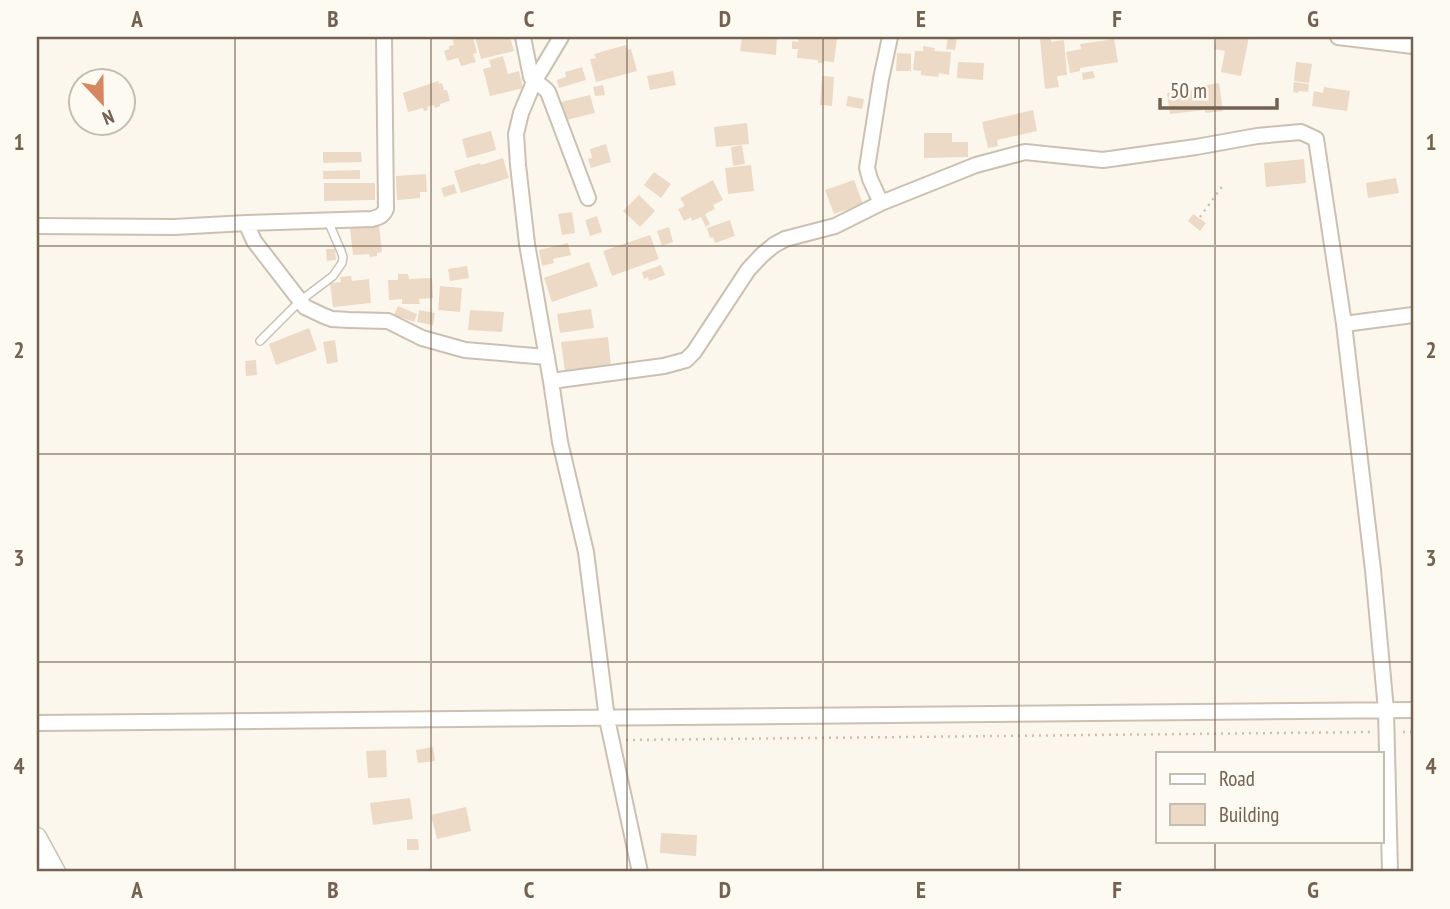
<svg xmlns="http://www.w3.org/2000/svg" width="1450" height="909" font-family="'PT Sans Narrow',sans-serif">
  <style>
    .building { fill: #eddac6 }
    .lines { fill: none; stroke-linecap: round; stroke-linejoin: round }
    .service-casing { stroke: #ccc0b2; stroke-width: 10 }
    .minor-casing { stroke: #ccc0b2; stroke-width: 18 }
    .tertiary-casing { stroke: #ccc0b2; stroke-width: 21 }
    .path { stroke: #d3bea9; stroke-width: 2.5; stroke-dasharray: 2 5; stroke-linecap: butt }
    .service { stroke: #fff; stroke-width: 7 }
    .minor { stroke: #fff; stroke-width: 14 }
    .tertiary { stroke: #fff; stroke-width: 18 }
    .grid { fill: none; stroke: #746151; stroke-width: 2; stroke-opacity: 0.55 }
    .neatline { fill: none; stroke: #746151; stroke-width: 2.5 }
    .grid-label { font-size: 23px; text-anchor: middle; font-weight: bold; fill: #746151 }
  </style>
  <rect width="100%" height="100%" fill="#fbf7ec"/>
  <path class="building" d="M457,37H473L477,53L473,54L476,62L461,66L458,58L447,61L444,51L449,49V46L454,45L452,38Z
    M475,37H510L514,51L481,59Z
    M742,37H777L776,55L740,51Z
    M799,37L837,38L834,62L824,61V63H818V60L797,58L798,49H792V41L798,42Z
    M948,37H957L955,50L946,49Z
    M1217,37H1249L1241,76L1221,72L1225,51L1214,49Z
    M1051,38V42L1064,40L1067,75L1057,76L1059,87L1045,89L1040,39Z
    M1114,39L1118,62L1080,68V71L1070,73L1066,52L1081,49L1080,44Z
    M626,45L627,50L631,49L637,71L596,82L590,59L596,58L594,54Z
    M923,46L935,48L934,51L951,52L949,75L939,73L938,77L921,75V71L913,70L915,51H923Z
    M897,53L911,54V71H896Z
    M503,56L508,74L519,71L523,88L490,96L483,69L491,67L489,60Z
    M958,62L984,63L983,80L957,78Z
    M1296,62L1312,64L1309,83L1294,81Z
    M582,67L586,80L559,88L557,80L566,77L565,72Z
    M673,71L676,85L650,90L647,76Z
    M1093,71L1095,78L1083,80L1082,73Z
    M822,76L834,77L832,106L820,105Z
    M438,81L439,84L442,83L444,90H447L450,101L440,104V106L435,108L434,105L427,107L428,110L424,111L423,108L408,112L403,93Z
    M1294,82L1309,84L1308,92L1299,91L1298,93L1293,92Z
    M1219,83L1223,111L1205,113V110L1170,114L1167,93L1202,89V86Z
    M603,85L605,95L595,96L593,87Z
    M1324,87L1350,91L1347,111L1312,106L1314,91L1323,93Z
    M590,95L595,113L566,120L561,102Z
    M848,96L864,99L862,109L846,106Z
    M1033,110L1037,131L997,140L998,146L988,148L982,122Z
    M747,123L749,144L716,147L714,127Z
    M491,131L496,150L467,158L462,139Z
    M924,133H952V142H968V157L924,158Z
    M606,144L611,162L591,168L588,159L592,158L590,149Z
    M742,145L745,164L733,166L731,147Z
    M323,152H361L362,162L323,163Z
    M503,158L509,178L461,193L454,171L480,163L481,165Z
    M1304,159L1306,183L1266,187L1264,163Z
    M751,165L754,191L728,194L725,168Z
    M360,170V179H323V171Z
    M654,172L671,184L661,198L644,185Z
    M426,174L427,192H420V198L397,200L396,176Z
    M1396,178L1399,193L1368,198L1366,183Z
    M713,180L723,200L713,205L715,209L705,214L710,224L706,227L701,217L692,221L691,217L684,221L678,209L685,206L680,198Z
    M854,180L863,204L834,214L825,190Z
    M324,183H375V200L324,201Z
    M454,184L457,193L444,197L441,188Z
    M639,195L655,211L640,227L623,211Z
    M572,212L575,233L562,235L558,214Z
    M1193,214L1206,223L1200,231L1188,221Z
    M597,216L602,232L590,236L585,220Z
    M730,220L735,236L715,243L713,237L710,238L707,228Z
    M379,225L382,252L377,253V256L370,257L369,254L353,255L350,228Z
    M669,227L673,242L662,246L657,231Z
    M650,235L659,259L612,276L603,251Z
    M568,243L571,255L553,259L554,263L542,266L539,250Z
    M326,249H335L336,260L327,261Z
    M589,262L598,286L552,302L544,278Z
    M661,265L665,275L649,281L648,277L644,279L642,272Z
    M467,266L469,278L450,281L448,269Z
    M398,274H408L409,279L432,278L433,298L419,299L420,304H402V299L389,300L388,280H398Z
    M351,276L352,281L369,279L371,303L333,307L330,283L341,282L340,277Z
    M440,286L462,288L460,312L438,310Z
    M398,306L417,314L414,322L394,315Z
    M591,309L594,328L560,333L557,314Z
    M419,310L435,313L433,325L417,322Z
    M470,310L504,312L502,332L468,330Z
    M309,328L317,350L276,365L269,344Z
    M608,337L611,367L565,372L561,342Z
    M335,340L338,362L327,364L323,342Z
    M256,360L257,375L246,376L245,361Z
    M433,747L435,761L418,763L416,750Z
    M386,750L387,777L368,778L366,751Z
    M410,798L413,819L373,825L370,803Z
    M466,807L471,831L437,839L431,815Z
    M661,833L697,835L696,856L660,853Z
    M407,839H418L419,850H407Z"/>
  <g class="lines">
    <g class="service-casing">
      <path id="service" d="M260,341L300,301L333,276L342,263L343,257L341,251L328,221"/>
    </g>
    <g class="minor-casing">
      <path id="minor" d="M523,37L531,77C535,84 543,85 548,92L588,198
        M561,37L534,82L521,113L516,134L518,165L527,244L551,381L560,442L586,552L607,719L640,872
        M1338,37L1413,46
        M881,203L870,179L867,168L881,79L890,37
        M246,223L254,241L305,307L324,316L332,319L349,320L388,321L422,338L465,350L547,357
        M37,226L174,227L246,223L372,219C379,217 383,216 386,209L384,37
        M1344,324L1413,315
        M551,381L664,366L686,360L694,352L748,270L762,255L774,245L785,239L835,226L881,203L976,165L1025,152L1103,160L1196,147L1257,136L1301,132L1316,139L1344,324L1373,570L1386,710L1390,872
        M37,723L1413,710"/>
    </g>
    <g class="tertiary-casing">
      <path id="tertiary" d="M37,837L56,872
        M37,859L39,872"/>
    </g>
    <path class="path" d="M1200,217L1224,184
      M1403,732H1413
      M626,740L1371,732"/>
    <use href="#service" class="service"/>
    <use href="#minor" class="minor"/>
    <use href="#tertiary" class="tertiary"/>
  </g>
  <path class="grid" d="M235,37V872M431,37V872M627,37V872M823,37V872M1019,37V872M1215,37V753M37,246H1413M37,454H1413M37,662H1413M1215,841V872"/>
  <rect width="1450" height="909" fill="none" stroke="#fdfaf2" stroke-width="77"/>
  <rect x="1156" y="752" width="228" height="91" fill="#fdfaf2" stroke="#c6bdb2" stroke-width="2"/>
  <rect x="1170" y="774" width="35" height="10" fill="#ffffff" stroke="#c6bdb2" stroke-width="2"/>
  <text x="1219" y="786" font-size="21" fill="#746151">Road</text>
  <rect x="1170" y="804" width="35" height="21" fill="#eddac6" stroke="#c6bdb2" stroke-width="2"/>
  <text x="1219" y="822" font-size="21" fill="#746151">Building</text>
  <g transform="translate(102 102) rotate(158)"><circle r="33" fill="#fdfaf2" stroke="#c6bdb2" stroke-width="2"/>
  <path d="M0-5L12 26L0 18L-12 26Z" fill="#d7875f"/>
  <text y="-10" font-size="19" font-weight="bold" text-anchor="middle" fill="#746151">N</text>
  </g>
  <path d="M1160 98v10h117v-10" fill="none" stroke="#746151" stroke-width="3.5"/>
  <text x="1170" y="98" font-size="21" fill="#746151" stroke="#fdfaf2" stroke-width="5" paint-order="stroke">50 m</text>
  <rect x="38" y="38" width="1374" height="832" class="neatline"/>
  <g class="grid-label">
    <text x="137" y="27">A</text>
    <text x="333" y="27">B</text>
    <text x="529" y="27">C</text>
    <text x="725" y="27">D</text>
    <text x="921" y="27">E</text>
    <text x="1117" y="27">F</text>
    <text x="1313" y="27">G</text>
    <text x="19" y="150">1</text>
    <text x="1431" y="150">1</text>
    <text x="19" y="358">2</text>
    <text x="1431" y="358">2</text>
    <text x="19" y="566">3</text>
    <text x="1431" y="566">3</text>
    <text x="19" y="774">4</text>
    <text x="1431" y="774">4</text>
    <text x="137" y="898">A</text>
    <text x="333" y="898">B</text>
    <text x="529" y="898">C</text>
    <text x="725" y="898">D</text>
    <text x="921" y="898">E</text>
    <text x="1117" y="898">F</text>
    <text x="1313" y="898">G</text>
  </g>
</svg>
